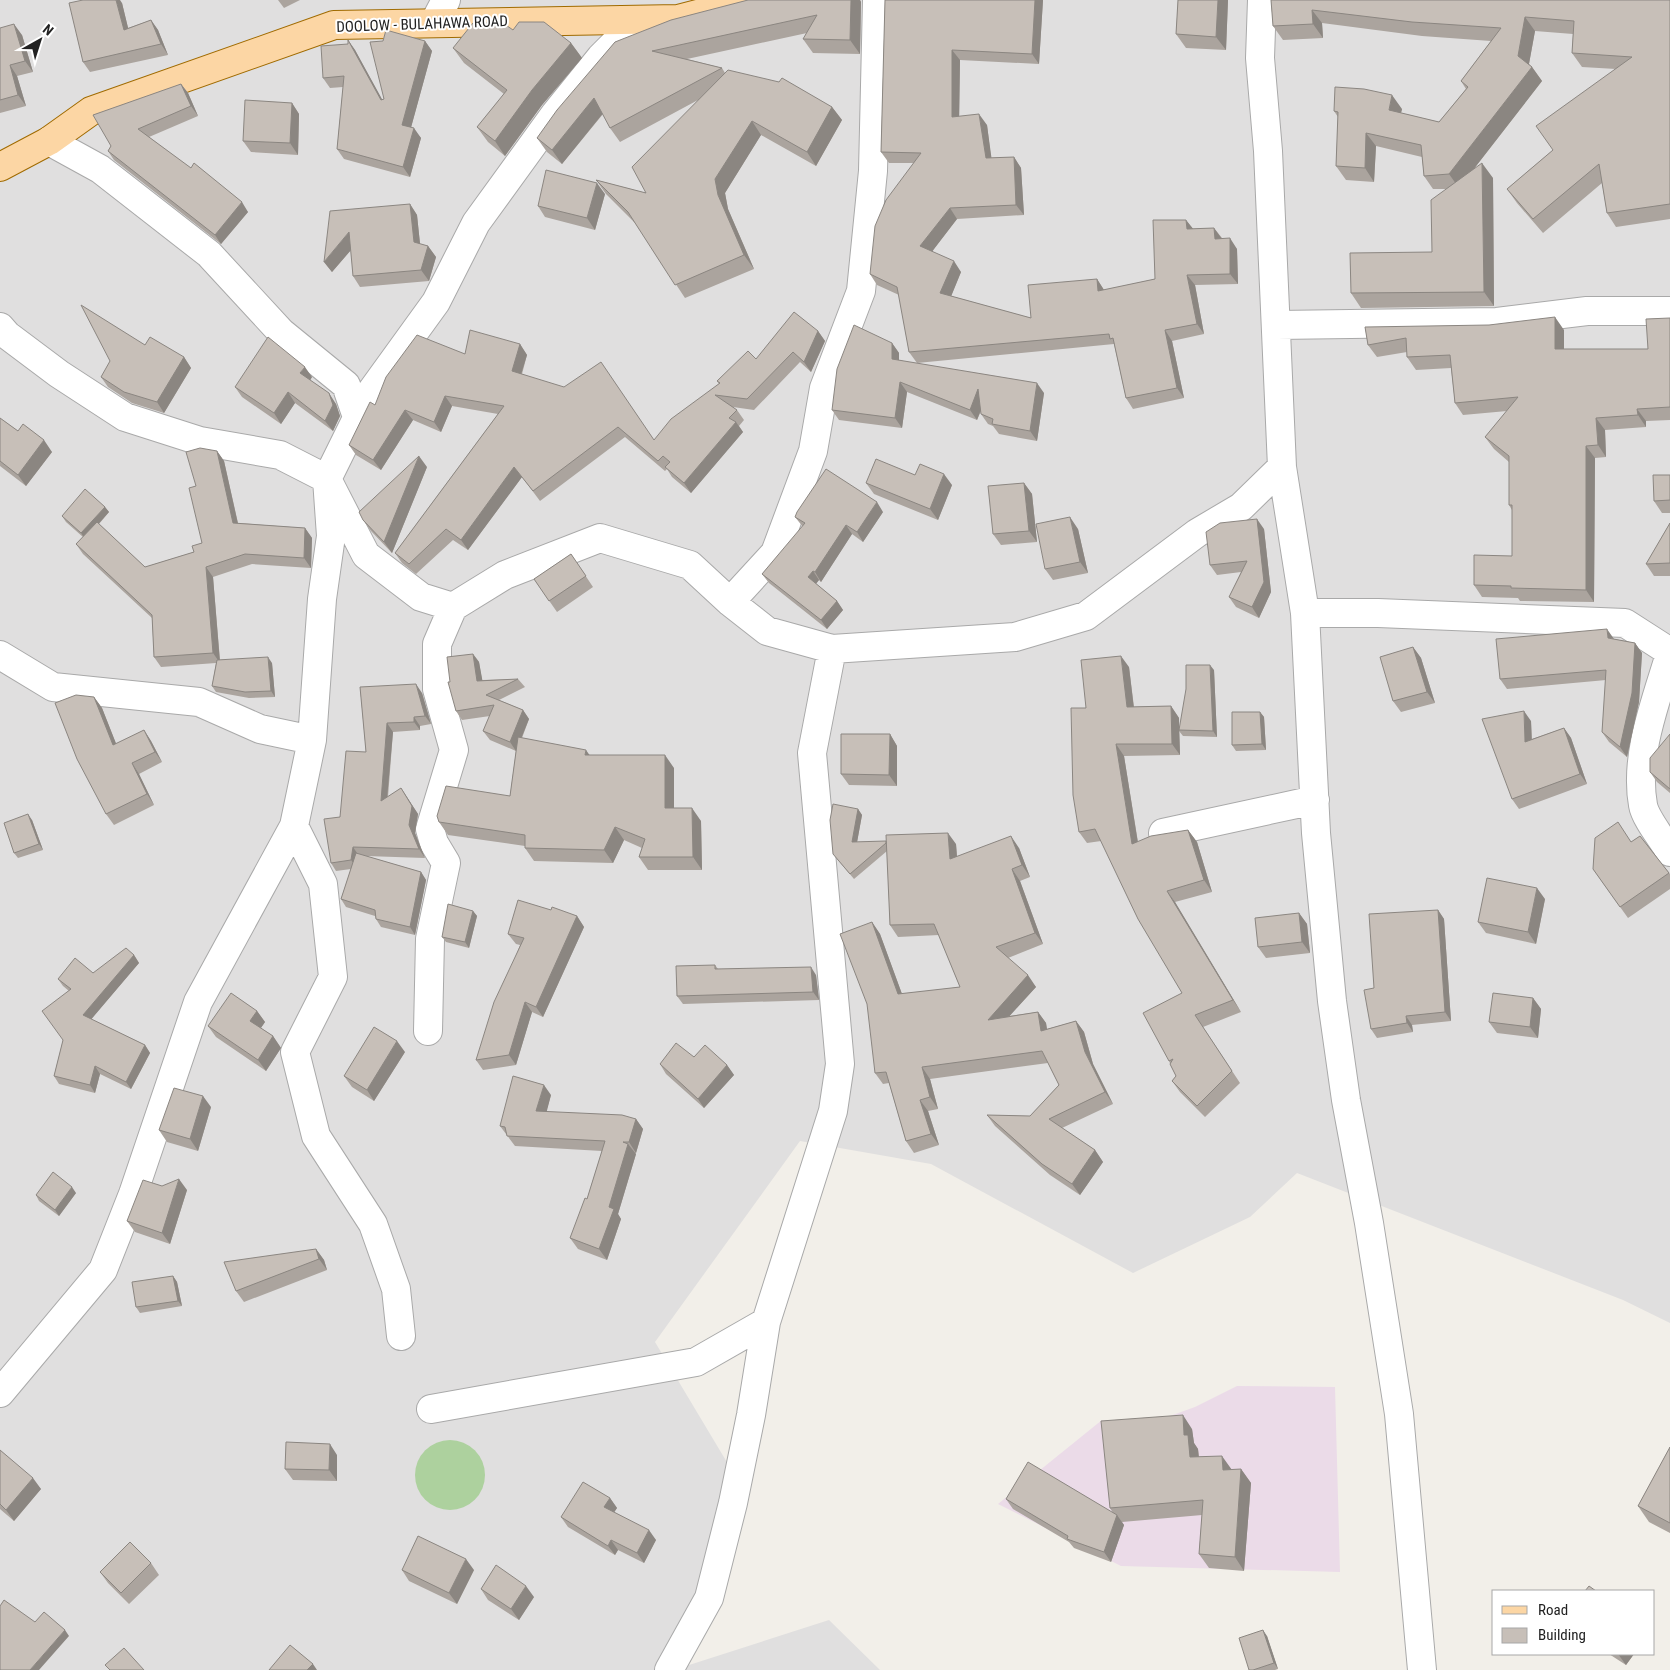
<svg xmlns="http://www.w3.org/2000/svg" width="1670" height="1670" font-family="'Roboto Condensed',sans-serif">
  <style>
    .residential { fill: #e0dfdf }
    .industrial { fill: #ebdbe8 }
    .forest { fill: #add19e }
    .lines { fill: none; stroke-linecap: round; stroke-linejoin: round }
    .minor-casing { stroke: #a9a9a9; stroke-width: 30 }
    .major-casing { stroke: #a06b00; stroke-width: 30 }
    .minor { stroke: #fff; stroke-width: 28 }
    .major { stroke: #fcd6a4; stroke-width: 28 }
    .wall { fill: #aba49e }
    .shaded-wall { fill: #8b8681 }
    .building { fill: #c7bfb8; stroke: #8b8681 }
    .labels { text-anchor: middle; stroke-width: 4; stroke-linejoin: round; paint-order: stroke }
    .street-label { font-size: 15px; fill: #222; stroke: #fff }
  </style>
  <rect width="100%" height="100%" fill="#f2efe9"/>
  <path class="residential" d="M0,0H1670V1323L1623,1300L1297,1173L1250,1217L1133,1273L931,1164L800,1141L655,1342L731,1469L686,1666L829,1620L880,1670H0Z"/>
  <path class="industrial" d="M1237,1386L1335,1387L1340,1572L1121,1566L998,1504L1102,1420L1117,1435L1195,1407Z"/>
  <path class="forest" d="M415 1475a35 35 0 1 1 70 0a35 35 0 1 1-70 0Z"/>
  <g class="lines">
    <g class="minor-casing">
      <path id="minor" d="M1262,0L1260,58L1268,151L1282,467L1305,613L1316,833L1332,1001L1346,1100L1369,1223L1399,1414L1422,1670
        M434,23L446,0
        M49,141L100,169L209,254L281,332L346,385L357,417
        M1277,325L1497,322L1587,311H1670
        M0,327L7,335L59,374L125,417L200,441L280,455L327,479L366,555L421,597L453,607
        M730,602L775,553L813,451L824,388L861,291L873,171L877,0
        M1305,613H1378L1625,623L1670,652
        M1670,654C1656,701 1634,755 1643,805C1645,818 1663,840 1670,852
        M0,655L53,687L199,702L260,729L312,740
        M294,826L323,884L333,977L295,1052L316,1136L373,1224L396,1289L401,1336
        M1163,833L1315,800
        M428,1031L430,939L446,863L434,843L430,829L454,750L437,689V644L453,607L505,575L600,538L690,565L730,602L767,631L832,649L1015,637L1086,616L1197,533L1241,507L1282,467
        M0,1393L103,1270L133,1194L198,1002L294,826L312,740L322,599L331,536L327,479L368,396L436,302L476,223L555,114L601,57L615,43L633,37
        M431,1409L696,1362L766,1322
        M669,1670L709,1598L733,1503L751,1415L766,1322L833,1111L840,1064L812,753L832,649"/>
    </g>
    <g class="major-casing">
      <path id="major" d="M0,167L49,141L91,111L334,25L678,19L752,0"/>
    </g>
    <use href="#minor" class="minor"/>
    <use href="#major" class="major"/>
  </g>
  <path class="wall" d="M278,0H300L284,8Z
    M748,0H860L861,2L860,54L813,53L803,39L807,33L687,59L722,68L725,73L832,107L842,120L816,166L761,135L725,193L728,209L754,269L685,298L636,224L606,194L596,180L646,193L698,100L620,142L610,128L603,114L562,164L547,152L537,138L615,42Z
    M885,0H1043L1039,64L960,60L959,117L987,125L991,158L1014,157L1021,168L1024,215L957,219L932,251L961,272L951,296L1031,318L1097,279L1104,290L1155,279L1186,220L1193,229L1214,228L1222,238L1237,249L1238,284L1195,285L1204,334L1172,341L1184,398L1133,409L1126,398L1114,344L917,363L909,352L899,295L877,285L870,274L914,163H889L881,152Z
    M1178,0H1228L1226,50L1186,48L1176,34Z
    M1271,0H1670V219L1616,227L1607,213L1602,183L1543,233L1517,203L1507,189L1553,150L1616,69L1582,67L1572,53L1573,34L1535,31L1529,64L1532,67L1542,81L1473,170L1493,178L1494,306L1361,308L1351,293L1432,252L1447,189H1433L1424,176L1422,157L1376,146L1374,182L1346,180L1336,166L1338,117L1334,111L1402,109L1401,113L1439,122L1466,89L1461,81L1491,41L1422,36L1322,23L1323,38L1283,40L1273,26Z
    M122,3L128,28L151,20L158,30L168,55L90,72L83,62Z
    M0,28L22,35L33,72L17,76L26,106L0,113Z
    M513,30L571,43L582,58L542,105L505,156L488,142L477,127L504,94L464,63L453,48Z
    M348,40L355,50L382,100L384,99L425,41L432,51L411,127L421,138L410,177L344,159L337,149L343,87L330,88L323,78L348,44Z
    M181,84L188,93L198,116L149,137L248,212L221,244L114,160L108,151L111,146Z
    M292,103L299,114L298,155L251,152L243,141Z
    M605,194L595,230L545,217L538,206Z
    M410,204L417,215L420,244L428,246L436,257L429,281L360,287L353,276L351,250L332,272L324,262Z
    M1670,318V420L1646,421V427L1605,430L1606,457L1595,458L1594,602L1520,601L1518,598L1482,597L1474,585L1512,556V510L1509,505V462L1494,449L1485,437L1507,411L1463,415L1455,403L1451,368L1416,370L1407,357V352L1377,357L1368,345L1365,327L1564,330V349H1648Z
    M818,331L825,341L811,372L800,362L754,410L733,407L737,410L744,420L739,426L743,432L691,493L672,477L667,469L665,471L625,437L540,501L522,477L468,550L453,540L416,574L402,563L395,553L498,414L452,406L441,432L413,420L381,470L356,455L349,445L375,405L465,354L520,344L527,355L522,374L654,440L719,384L717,381L756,359Z
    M892,343L899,353V360L1044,393L1037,441L999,434L993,426L988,424L981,414V411L977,420L907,392L902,428L839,420L832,410Z
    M184,357L191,368L164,413L132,403L108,387L101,377Z
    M312,377L310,380L336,404L340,416L333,431L295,403L281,424L242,397L235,387Z
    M0,418L18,431L52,452L26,486L0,466Z
    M217,451L224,461L238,523L305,528L312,538L311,568L252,564L213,577L220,660L272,663L275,697L249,698L216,692L212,686L216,663L161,667L154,657L152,618L83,554L76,544L83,537L66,522L62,516L105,507L109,512L99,524L145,567L194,552L202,543L196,486Z
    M427,467L392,553L371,531L363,520Z
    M915,475L952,485L938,520L874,494L866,483Z
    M1670,475V513H1662L1654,501Z
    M1024,483L1032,494L1037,542L1001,545L993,534Z
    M883,512L863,542L852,534L821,582L819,580L816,584L837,601L843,610L827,629L769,583L762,574L803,527L795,517Z
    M1670,523V576H1654L1646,564Z
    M1078,529L1088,573L1053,580L1045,569Z
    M1264,529L1271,592L1259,618L1236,607L1229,597L1241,572L1217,575L1210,565Z
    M571,554L593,587L557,612L534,579Z
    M1614,639L1635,643L1642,653L1639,702L1627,757L1609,742L1602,732L1606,680L1507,689L1500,679Z
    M1413,647L1421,658L1435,703L1401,712L1393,701Z
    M473,654L479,662L482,680L518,679L525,687L499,700L523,710L529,719L522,738L590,755L674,768V808L701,821L702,870H648L639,857L642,848L624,840L613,863L534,861L525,848V846L448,835L439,822L510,796L516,751L490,740L483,731L490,716L462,720L456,711L450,682Z
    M1129,667L1134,707L1171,706L1179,718V727L1214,670L1217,737L1183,736L1179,731L1180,755L1124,756L1138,842L1188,830L1197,842L1212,892L1175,902L1241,1012L1203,1027L1240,1083L1205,1117L1180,1092L1172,1081L1176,1076L1169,1061L1182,993L1101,841L1087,843L1079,832L1086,708Z
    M360,687L422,693L431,724L420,726V730L393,732L388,797L401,788L418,814L415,833L425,858L366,856L421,872L426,880L415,935L381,927L376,919L375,916L346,907L341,899L351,869L336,871L331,863L340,817L366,752Z
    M94,697L102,708L116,744L144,730L151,741L162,762L139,774L154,805L114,825L106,814Z
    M1260,712L1264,717L1266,750L1236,751L1232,745Z
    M1531,721L1532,739L1564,728L1571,738L1587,784L1519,809L1512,799Z
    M890,734L897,746V786L849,785L841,774Z
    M1670,734V793L1657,782L1650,772Z
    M858,809L862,815L857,842L956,844L957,857L1019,848L1030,877L1020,881L1043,944L1008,958L1036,987L1009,1016L1038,1012L1046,1023L1047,1029L1076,1021L1084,1032L1093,1064L1113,1104L1062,1128L1095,1150L1103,1162L1080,1195L1050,1175L995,1126L987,1115L1030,1116L1059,1085L1048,1063L930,1079L938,1109L928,1111L939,1145L914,1153L906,1141L889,1083L883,1084L875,1073L872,922L880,934L902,994L960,987L939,935L898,937L890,925L887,851L854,879L833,854Z
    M32,820L43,850L18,858L14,853Z
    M1640,836L1670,874V889L1628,918L1593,869Z
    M1545,899L1536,944L1486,933L1478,922Z
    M551,910L577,916L584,927L543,1017L532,1012L516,1065L483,1070L476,1060L520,945L516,944L508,934Z
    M1438,910L1444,919L1451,1021L1412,1025L1413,1032L1377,1038L1371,1029L1374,988Z
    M473,911L477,916L469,948L446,942L442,937Z
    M1299,913L1307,924L1310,953L1266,958L1258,947Z
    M134,955L139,963L91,1019L145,1045L150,1053L131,1089L100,1074L95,1093L59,1084L54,1076L63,1040L69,991L63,986L58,979L93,973Z
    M715,965L718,969L816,975L819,1000L683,1004L677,996Z
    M1533,998L1541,1009L1538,1038L1497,1033L1489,1022Z
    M257,1011L265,1022L261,1028L273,1036L281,1048L266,1071L216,1037L208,1026Z
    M405,1052L374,1101L352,1087L344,1076Z
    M694,1057L727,1065L734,1075L704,1108L666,1074L660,1064Z
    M551,1095L546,1112L636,1119L643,1129L636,1153H635L636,1154L618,1214L621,1219L607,1260L578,1249L570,1238L587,1199L602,1151L515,1146L500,1126Z
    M211,1107L198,1151L167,1142L159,1130Z
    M162,1186L187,1190L170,1244L135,1232L127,1221Z
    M76,1193L59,1216L39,1201L36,1195Z
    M316,1249L324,1260L327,1270L244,1302L236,1291Z
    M173,1276L177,1282L182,1306L140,1313L136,1307Z
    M1192,1429L1194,1443L1198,1449L1199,1457L1232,1470L1241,1469L1251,1483L1244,1571L1209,1568L1199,1554L1202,1515L1122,1522L1124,1525L1111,1562L1074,1548L1069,1542L1013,1509L1006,1499L1113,1513L1110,1508Z
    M1670,1447V1533L1649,1522L1638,1506Z
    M0,1450L41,1489L14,1521L0,1509Z
    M337,1455V1481L293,1480L285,1469Z
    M610,1498L617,1508L614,1512L656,1540L644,1563L618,1550L615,1555L568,1527L561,1517Z
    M151,1563L159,1575L129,1604L108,1583L100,1572Z
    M402,1570H474L457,1604L409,1581Z
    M481,1589L534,1597L519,1620L488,1600Z
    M1267,1636L1278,1669L1275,1670H1249Z
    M1609,1654H1634L1626,1665Z"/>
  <path class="shaded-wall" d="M116,0H120L122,3L131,40L124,30Z
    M851,0H860L861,2L860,54L850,40Z
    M1035,0H1043L1039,64L1032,54Z
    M1218,0H1228L1226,50L1216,37Z
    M1312,10L1322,23L1323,38L1313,24Z
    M1525,17L1535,31L1528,69L1518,56Z
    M151,20L158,30L168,55L161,44Z
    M14,24L22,35L33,72L25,61Z
    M348,40L355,50L388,110L381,100Z
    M425,41L432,51L409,135L402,125Z
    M571,43L582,58L542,105L505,156L495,141L532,90Z
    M952,50L960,60L959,128L952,117Z
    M10,65L17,76L26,106L18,95Z
    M1532,67L1542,81L1459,188L1449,174Z
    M181,84L188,93L198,116L191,106Z
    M1392,95L1402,109L1398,124L1389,110Z
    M594,98L604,112L562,164L552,150Z
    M292,103L299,114L298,155L290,143Z
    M832,107L842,120L816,166L807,152Z
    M979,114L987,125L993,169L986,158Z
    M752,121L761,135L725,193L728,209L754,269L744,255L718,195L715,179Z
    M414,128L421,138L410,177L403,167Z
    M1366,133L1376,146L1374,182L1365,168Z
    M1014,157L1021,168L1024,215L1016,205Z
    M1482,163L1493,178L1494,306L1484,292Z
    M597,183L605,194L595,230L587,218Z
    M242,202L248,212L221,244L215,235Z
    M410,204L417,215L421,253L414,242Z
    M950,208L957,219L928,257L920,246Z
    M1186,220L1194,230L1187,229Z
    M1214,228L1222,239H1215Z
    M349,232L357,243L332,272L324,262Z
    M1230,238L1237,249L1238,284L1230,274Z
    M428,246L436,257L429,281L421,270Z
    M954,261L961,272L948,304L940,293Z
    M1187,275L1195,285L1204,334L1197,324Z
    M1097,279L1104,290L1098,291Z
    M1555,317L1564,330V362L1555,349Z
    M1165,330L1172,341L1184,398L1177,388Z
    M818,331L825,341L811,372L804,362Z
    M892,343L899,353V369L892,359Z
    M520,344L527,355L519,381L512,371Z
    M184,357L191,368L164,413L157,402Z
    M305,367L312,377L308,384L300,373Z
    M900,382L907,392L902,428L895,418Z
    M1037,383L1044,393L1037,441L1030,431Z
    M978,389L985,399L977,420L970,410Z
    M288,392L295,403L281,424L274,413Z
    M329,393L336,404L340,416L333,431L325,421Z
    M445,396L452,406L441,432L434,422Z
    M1637,409L1646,421V427L1638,415Z
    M405,410L413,420L381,470L373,460Z
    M1596,418L1605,430L1606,457L1598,445Z
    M736,422L743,432L691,493L684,483Z
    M44,440L52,452L26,486L18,475Z
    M1586,446L1595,458L1594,602L1586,590Z
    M217,451L224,461L240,533L233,523Z
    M419,456L427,467L392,553L384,542Z
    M514,467L522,477L468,550L461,540Z
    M944,474L952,485L938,520L930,509Z
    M1024,483L1032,494L1037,542L1029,531Z
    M877,502L883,512L863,542L857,532Z
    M105,507L109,512L85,539L81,533Z
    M1070,517L1078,529L1088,573L1080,562Z
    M1257,519L1264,529L1271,592L1259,618L1252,607Z
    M846,525L852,534L821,582L815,572Z
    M305,528L312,538L311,568L304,558Z
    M206,567L213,577L220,663L213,653Z
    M813,571L819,580L814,586L808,577Z
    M837,601L843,610L827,629L821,620Z
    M1607,629L1614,639L1608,638Z
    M1635,643L1642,653L1639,702L1627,757L1620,747Z
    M1413,647L1421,658L1435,703L1427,692Z
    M473,654L479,662L484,689L477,681Z
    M1121,656L1129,667L1135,718L1127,707Z
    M268,657L272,663L275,697L271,691Z
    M1210,665L1214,670L1217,737L1213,731Z
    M416,684L422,693L431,724L425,716Z
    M94,697L102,708L121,756L113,745Z
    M1171,706L1179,718L1180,755L1172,744Z
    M523,710L529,719L516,751L510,742Z
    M1524,711L1531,721L1532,752L1525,742Z
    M1260,712L1264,717L1266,750L1262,744Z
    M414,717L420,726V730L414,722Z
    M387,723L393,732L386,810L381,801Z
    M1564,728L1571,738L1587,784L1580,774Z
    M144,730L151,741L162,762L155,752Z
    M890,734L897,746V786L889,775Z
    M1116,744L1124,756L1140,856L1132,844Z
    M586,750L595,763L585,755Z
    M665,755L674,768V821L665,808Z
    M132,763L139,774L154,805L147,794Z
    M401,788L418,814L415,833L425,858L419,849L409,825Z
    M692,808L701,821L702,870L693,857Z
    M858,809L862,815L856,848L852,842Z
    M28,814L32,820L43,850L39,844Z
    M615,827L624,840L613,863L604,850Z
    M1188,830L1197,842L1212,892L1204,880Z
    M948,833L956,844L958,871L950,859Z
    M1011,836L1019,848L1030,877L1022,865Z
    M353,847L359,856L357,868L351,860Z
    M1012,869L1020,881L1043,944L1035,933Z
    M421,872L426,880L415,935L410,927Z
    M1537,888L1545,899L1536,944L1528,932Z
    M1167,891L1175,902L1241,1012L1233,1000Z
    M1438,910L1444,919L1451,1021L1445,1012Z
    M473,911L477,916L469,948L465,942Z
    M1299,913L1307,924L1310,953L1302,942Z
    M577,916L584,927L543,1017L536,1007Z
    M872,922L880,934L906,1005L898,994Z
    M134,955L139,963L89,1022L83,1015Z
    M811,967L816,975L819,1000L813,992Z
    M1028,975L1036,987L996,1031L988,1020Z
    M1533,998L1541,1009L1538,1038L1530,1027Z
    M525,1002L532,1012L516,1065L509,1055Z
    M257,1011L265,1022L258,1032L250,1021Z
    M1038,1012L1046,1023L1049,1043L1041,1031Z
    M1406,1016L1412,1025L1413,1032L1407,1023Z
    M1076,1021L1084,1032L1093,1064L1113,1104L1105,1092L1085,1052Z
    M273,1036L281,1048L266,1071L258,1060Z
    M397,1041L405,1052L374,1101L367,1090Z
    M145,1045L150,1053L131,1089L126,1082Z
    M727,1065L734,1075L704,1108L698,1099Z
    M95,1066L100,1074L95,1093L90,1085Z
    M922,1067L930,1079L938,1109L930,1097Z
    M544,1085L551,1095L544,1122L536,1111Z
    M203,1096L211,1107L198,1151L190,1139Z
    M920,1100L928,1111L939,1145L931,1134Z
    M636,1119L643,1129L636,1153L629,1142Z
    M628,1144L636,1154L618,1214L621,1219L607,1260L599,1249L609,1207Z
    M1095,1150L1103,1162L1080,1195L1072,1184Z
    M179,1179L187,1190L170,1244L162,1233Z
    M72,1187L76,1193L59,1216L55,1210Z
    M316,1249L324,1260L327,1270L319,1259Z
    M173,1276L177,1282L182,1306L178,1301Z
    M1183,1415L1192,1429L1194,1443L1198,1449L1200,1471L1190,1457L1184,1435Z
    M330,1444L337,1455V1481L329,1470Z
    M1222,1456L1232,1470H1223Z
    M1241,1469L1251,1483L1244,1571L1235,1557Z
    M33,1478L41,1489L14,1521L6,1510Z
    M610,1498L617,1508L611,1517L604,1507Z
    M1117,1515L1124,1525L1111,1562L1104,1552Z
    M649,1530L656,1540L644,1563L637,1553Z
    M611,1540L618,1550L615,1555L608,1546Z
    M466,1559L474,1570L457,1604L449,1593Z
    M526,1586L534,1597L519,1620L511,1609Z
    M65,1630L69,1636L39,1670H30Z
    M1263,1630L1267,1636L1278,1669L1274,1663Z
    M1618,1654H1634L1626,1665Z
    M313,1664L317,1670H307Z"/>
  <path class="building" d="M83,0H116L124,30L151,20L161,44L83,62L69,3Z
    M748,0H851L850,40L803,39L817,15L652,51L722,68L610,128L594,98L552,150L537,138L557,110L615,42L671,20Z
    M885,0H1035L1032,54L952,50V117L979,114L986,158L1014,157L1016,205L950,208L920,246L954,261L940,293L1031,318L1028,285L1097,279L1098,291L1155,279L1153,220H1186L1187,229L1214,228L1215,239L1230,238V274L1187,275L1197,324L1165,330L1177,388L1126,398L1113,338L1110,339L1109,334L909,352L897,287L870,274L875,226L886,200L921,153L881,152Z
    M1178,0H1218L1216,37L1176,34Z
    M1271,0H1670V204L1607,213L1599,164L1533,219L1507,189L1553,150L1536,126L1632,57L1572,53L1574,21L1525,17L1518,56L1532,67L1449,174L1424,176L1421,145L1366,133L1365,168L1336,166L1338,112L1334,111L1335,87L1364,89L1392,95L1389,110L1439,122L1468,87L1461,81L1501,28L1412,22L1312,10L1313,24L1273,26Z
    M519,22H544L571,43L532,90L495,141L477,127L507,90L453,48L473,23H503L513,30Z
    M14,24L25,61L10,65L18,95L0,100V28Z
    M386,30L425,41L402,125L414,128L403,167L337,149L344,76L323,78L321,46L348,44V40L381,100L384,99L370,42L383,41Z
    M728,70L779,82L782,78L832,107L807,152L752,121L715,179L718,195L744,255L675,285L628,212L596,180L646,193L632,167Z
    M181,84L191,106L138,129L191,168L194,163L242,202L215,235L108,151L111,146L93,115Z
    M245,100L292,103L290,143L243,141Z
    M1482,163L1484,292L1351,293L1350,253L1432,252L1431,200Z
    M546,170L597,183L587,218L538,206Z
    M410,204L414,242L428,246L421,270L353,276L349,232L324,262L330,211Z
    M81,305L145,345L150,337L184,357L157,402L124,392L101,377L110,361Z
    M794,312L818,331L804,362L793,352L747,399L715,395L737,410L729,418L736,422L684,483L665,467L670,462L663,456L658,461L618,427L533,491L514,467L461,540L446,529L409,564L395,553L504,406L445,396L434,422L405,410L373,460L349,445L370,402L375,405L386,377L417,335L465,354L470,330L520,344L512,371L564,387L601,362L654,440L671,419L720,383L717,381L748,351L756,359Z
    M1555,317V349H1648L1646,319L1670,318V407L1637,409L1638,415L1596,418L1598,445L1586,446V590L1511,588V586L1474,585V555L1512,556V505H1509V456L1485,437L1518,397L1455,403L1450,355L1407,357L1406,338L1368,345L1365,327L1489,325Z
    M854,325L892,343V359L1037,383L1030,431L992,424L993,419L981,414L978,389L970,410L900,382L895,418L832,410L837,369Z
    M268,337L305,367L300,373L329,393L333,405L325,421L288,392L274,413L235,387Z
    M0,418L18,431L23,424L44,440L18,475L0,461Z
    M200,448L217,451L233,523L305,528L304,558L245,554L206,567L213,653L154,657L152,615L76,544L97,522L145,567L194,552L192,546L202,543L189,488L196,486L186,452Z
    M419,456L384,542L363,520L359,512Z
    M876,459L915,475L920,464L944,474L930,509L866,483Z
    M826,469L877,502L857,532L846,525L815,572L813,571L808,577L837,601L821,620L762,574L805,523L795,517L797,512Z
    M1653,475H1670V500L1654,501Z
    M1024,483L1029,531L993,534L988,486Z
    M85,489L105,507L81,533L62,516Z
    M1070,517L1080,562L1045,569L1036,524Z
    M1257,519L1264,582L1252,607L1229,597L1247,561L1210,565L1206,532L1220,523Z
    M1670,523V563L1646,564Z
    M571,554L586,576L549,601L534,579Z
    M1607,629L1608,638L1635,643L1632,693L1620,747L1602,732L1606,670L1500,679L1496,639Z
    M1413,647L1427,692L1393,701L1380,657Z
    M473,654L477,681L518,679L486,695L523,710L510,742L483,731L494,705L456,711L448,682H450L447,657Z
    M1121,656L1127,707L1171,706L1172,744H1116L1132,844L1151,836L1188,830L1204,880L1167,891L1233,1000L1195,1015L1232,1071L1197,1106L1172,1081L1176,1076L1170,1064L1173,1059L1169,1061L1143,1013L1182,993L1138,919L1095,829L1079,832L1073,795L1071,708H1086L1081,660Z
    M268,657L271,691L245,692L212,686L217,660Z
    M1186,665H1210L1213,731L1179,730L1186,689Z
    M416,684L425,716L414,717V722L387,723L381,801L401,788L412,806L409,825L419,849L353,847L351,860L331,863L324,819L340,817L346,751L366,752L360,687Z
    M76,695L94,697L113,745L144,730L155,752L132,763L147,794L106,814L77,759L55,703Z
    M1524,711L1525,742L1564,728L1580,774L1512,799L1482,719Z
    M1232,712H1260L1262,744L1232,745Z
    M841,734H890L889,775L841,774Z
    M1670,734V789L1650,772V758Z
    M518,737L586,750L585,755H665V808H692L693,857H639L645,839L615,827L604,850L525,848V835L439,822L437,816L446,786L510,796Z
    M833,804L858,809L852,842L886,841V843L850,874L833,854L830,820Z
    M28,814L39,844L14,853L4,823Z
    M1618,822L1631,842L1640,836L1669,873L1620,907L1593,869L1595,838Z
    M948,833L950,859L1011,836L1022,865L1012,869L1035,933L996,947L1028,975L988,1020L1038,1012L1041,1031L1076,1021L1085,1052L1105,1092L1049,1119L1095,1150L1072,1184L1042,1164L987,1115L1030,1116L1059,1085L1042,1051L922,1067L930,1097L920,1100L931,1134L906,1141L886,1072L875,1073L867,1004L840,934L872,922L898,994L960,987L934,924L890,925L886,835Z
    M356,853L421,872L410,927L376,919L375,910L341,899Z
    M1487,878L1537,888L1528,932L1478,922Z
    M518,900L551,910L552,907L577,916L536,1007L525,1002L509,1055L476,1060L494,1002L524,938L508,934Z
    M448,904L473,911L465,942L442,937Z
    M1438,910L1445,1012L1406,1016L1407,1023L1371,1029L1364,990L1374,988L1369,914Z
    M1299,913L1302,942L1258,947L1255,918Z
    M126,948L134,955L83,1015L145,1045L126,1082L95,1066L90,1085L54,1076L63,1040L42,1011L71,989L58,979L75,958L93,973Z
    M715,965V969L811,967L813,992L677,996L676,966Z
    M231,993L257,1011L250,1021L273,1036L258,1060L208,1026Z
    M1493,993L1533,998L1530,1027L1489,1022Z
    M374,1027L397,1041L367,1090L344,1076Z
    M676,1043L694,1057L705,1045L727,1065L698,1099L660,1064Z
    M513,1076L544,1085L536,1111L622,1115L636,1119L629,1142H623L628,1144L609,1207L614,1209L599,1249L570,1238L585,1198L587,1199L605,1141L507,1136L505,1127L500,1126Z
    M174,1088L203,1096L190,1139L159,1130Z
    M53,1172L72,1187L55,1210L36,1195Z
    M179,1179L162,1233L127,1221L143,1180L162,1186Z
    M316,1249L319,1259L236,1291L224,1262Z
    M173,1276L178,1301L136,1307L132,1282Z
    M1183,1415L1184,1435H1188L1190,1457L1222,1456L1223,1470L1241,1469L1235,1557L1199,1554L1203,1500L1110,1508L1101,1421Z
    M286,1442L330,1444L329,1470L285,1469Z
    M1670,1447V1523L1638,1506Z
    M0,1450L33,1478L6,1510L0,1504Z
    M1028,1462L1117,1515L1104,1552L1067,1539L1068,1536L1006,1499Z
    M583,1482L610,1498L604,1507L649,1530L637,1553L611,1540L608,1546L561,1517Z
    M418,1536L466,1559L449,1593L402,1570Z
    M130,1542L151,1563L121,1593L100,1572Z
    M496,1565L526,1586L511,1609L481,1589Z
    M1589,1586L1596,1591H1585Z
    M4,1600L35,1622L44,1612L65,1630L30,1670H0V1606Z
    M1263,1630L1274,1663L1253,1670H1249L1239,1638Z
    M290,1645L313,1664L307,1670H269Z
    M124,1648L144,1670H110L105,1665Z"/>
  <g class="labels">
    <g class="street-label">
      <text transform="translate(422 24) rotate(-2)" y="5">DOOLOW - BULAHAWA ROAD</text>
    </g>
  </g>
  <rect x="1492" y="1590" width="162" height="65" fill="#ffffff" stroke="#a7a7a7"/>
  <rect x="1502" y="1606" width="25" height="8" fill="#fcd6a4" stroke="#a7a7a7"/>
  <text x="1538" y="1615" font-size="15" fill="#222222">Road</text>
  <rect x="1502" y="1628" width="25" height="15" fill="#c7bfb8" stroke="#a7a7a7"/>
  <text x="1538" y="1640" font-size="15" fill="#222222">Building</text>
  <g transform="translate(40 40) rotate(39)" stroke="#ffffff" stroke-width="4" paint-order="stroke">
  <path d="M0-4L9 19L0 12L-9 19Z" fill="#222222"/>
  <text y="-8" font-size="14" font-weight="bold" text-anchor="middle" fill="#222222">N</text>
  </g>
</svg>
